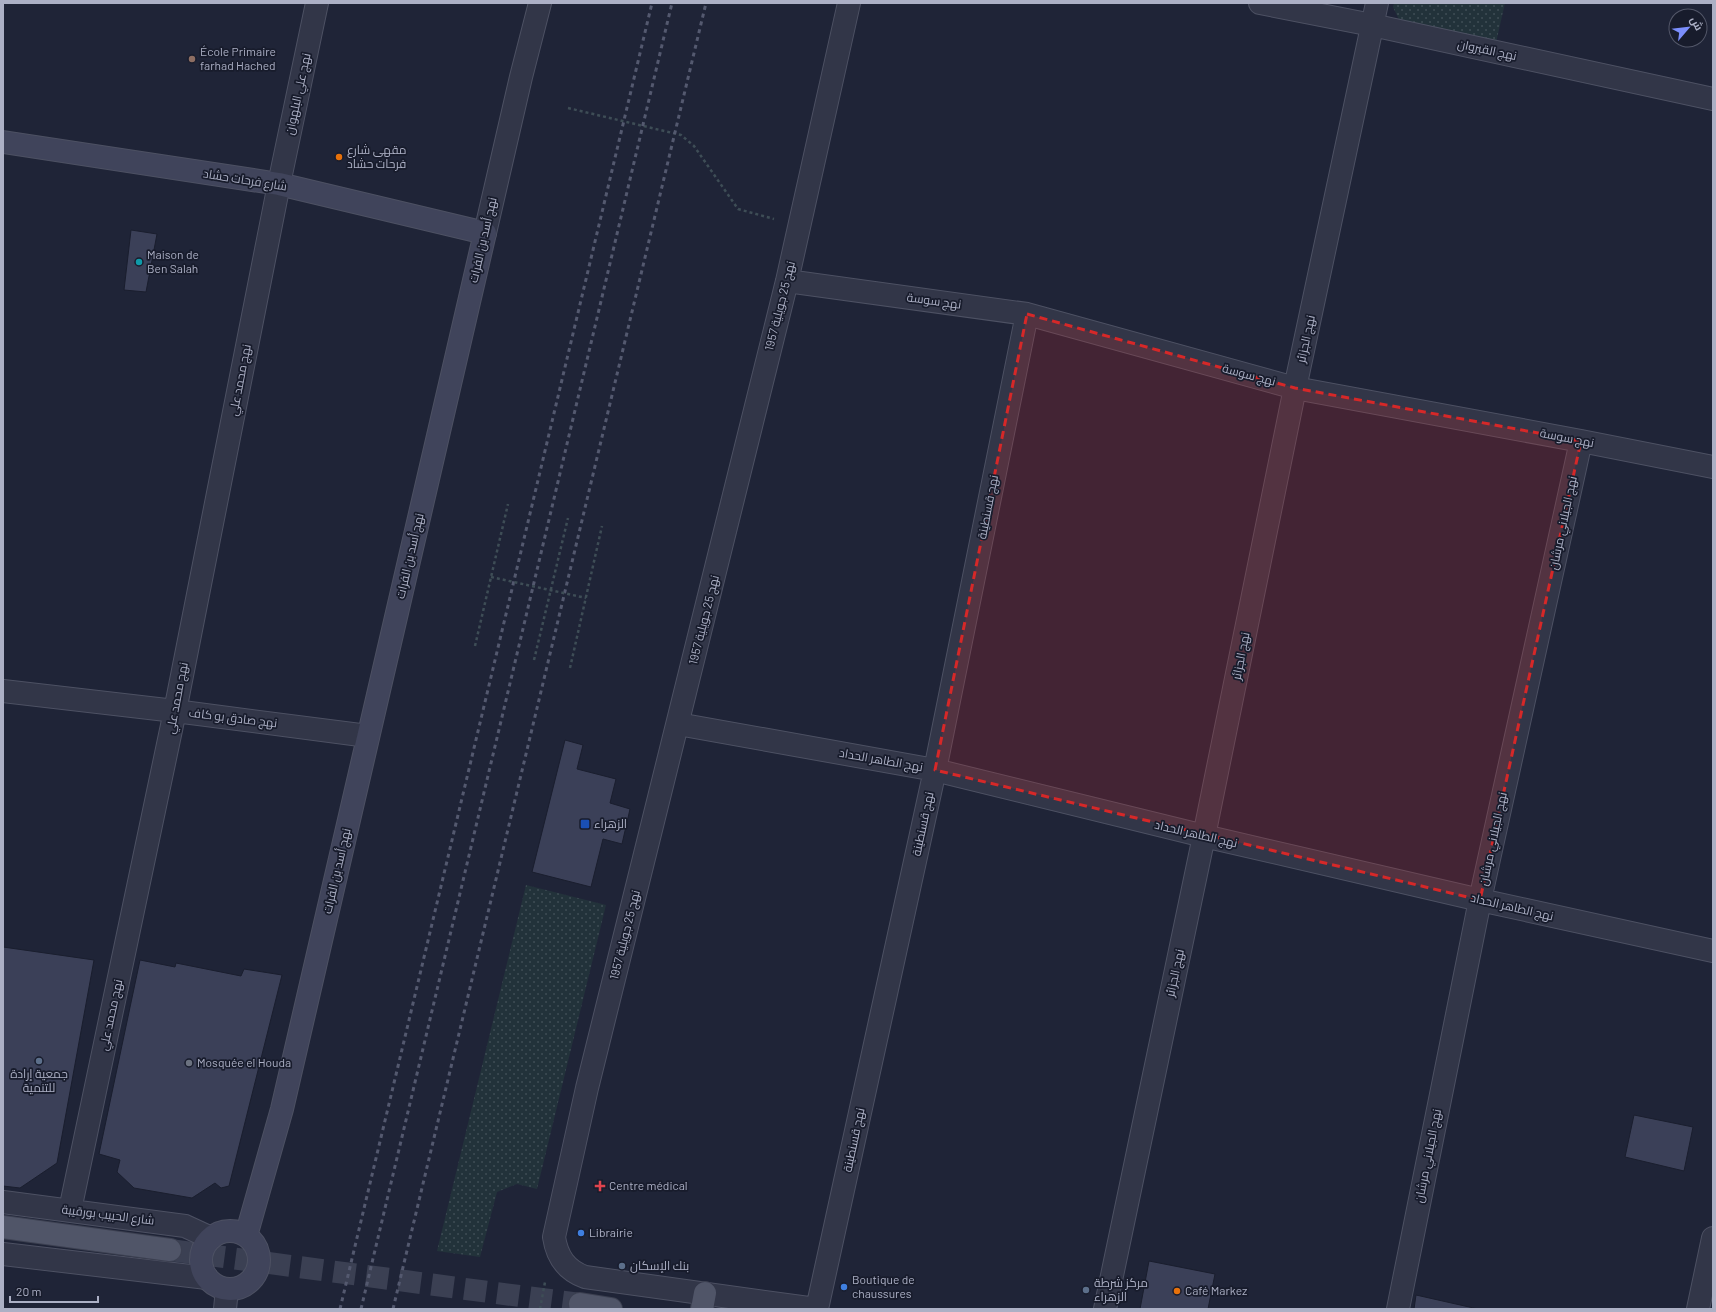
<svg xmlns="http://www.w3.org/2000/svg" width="1716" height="1312" font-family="Barlow,Cairo,sans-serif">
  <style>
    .grass { fill: url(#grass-dots) }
    .building { fill: #3b4058; stroke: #1a1e2e }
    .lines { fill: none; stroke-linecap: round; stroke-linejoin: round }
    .primary-tunnel { stroke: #3b4053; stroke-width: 22; stroke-dasharray: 22 11; stroke-linecap: butt }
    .minor-casing { stroke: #4d5163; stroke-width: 24 }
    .tertiary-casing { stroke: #4d5163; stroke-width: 24 }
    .secondary-casing { stroke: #4d5163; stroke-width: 24 }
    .primary-casing { stroke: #3c4051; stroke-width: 24 }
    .path { stroke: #3e4d56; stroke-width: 2.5; stroke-dasharray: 3 3; stroke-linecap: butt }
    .minor { stroke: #323648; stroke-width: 22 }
    .tertiary { stroke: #323648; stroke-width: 22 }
    .secondary { stroke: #40445b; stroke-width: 22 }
    .primary { stroke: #505568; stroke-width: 22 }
    .rail { stroke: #54596f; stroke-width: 3; stroke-dasharray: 4 4; stroke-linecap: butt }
    .path-bridge { stroke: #3e4d56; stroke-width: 2.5; stroke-dasharray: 3 3; stroke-linecap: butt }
    .marked { fill: #d62828; fill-opacity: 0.2; stroke: #d62828; stroke-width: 3; stroke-dasharray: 8 5; stroke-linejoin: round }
    .education-dot { fill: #8d6e63; stroke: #181c2c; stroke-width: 1.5 }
    .food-dot { fill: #e8710a; stroke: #181c2c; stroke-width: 1.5 }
    .culture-dot { fill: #0f9aa8; stroke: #181c2c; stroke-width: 1.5 }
    .transit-dot { fill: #1a4fb4; stroke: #181c2c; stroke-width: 1.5 }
    .service-dot { fill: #5c6f8a; stroke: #181c2c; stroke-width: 1.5 }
    .worship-dot { fill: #6b7280; stroke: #181c2c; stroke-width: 1.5 }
    .health-dot { fill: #e0444e; stroke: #181c2c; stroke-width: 1.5 }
    .shop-dot { fill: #3f7fe0; stroke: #181c2c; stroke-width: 1.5 }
    .labels { text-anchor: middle; stroke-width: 3.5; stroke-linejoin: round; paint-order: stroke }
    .street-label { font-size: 12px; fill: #acb0c5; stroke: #181c2c }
    .poi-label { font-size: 12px; fill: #acb0c5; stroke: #181c2c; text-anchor: start }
  </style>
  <defs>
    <pattern id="grass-dots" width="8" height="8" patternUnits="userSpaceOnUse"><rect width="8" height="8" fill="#22323a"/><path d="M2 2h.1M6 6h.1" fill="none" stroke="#3f4d55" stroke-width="1.8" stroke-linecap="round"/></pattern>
  </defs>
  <rect width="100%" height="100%" fill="#1f2437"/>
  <path class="grass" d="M1394,3H1505L1495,47L1403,28L1393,7Z
    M526,885L606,905L537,1189L517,1184L497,1192L480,1257L437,1251Z"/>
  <path class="building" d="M131,230L157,234L146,292L124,290Z
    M565,740L583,745L577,769L616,779L610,803L630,809L622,844L603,839L591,887L532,872Z
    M3,947L94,960L57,1163L20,1188L3,1186Z
    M140,960L175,967L176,963L241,976L244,969L282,975L229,1186L221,1188L215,1183L192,1198L134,1188L117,1172L120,1160L99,1154Z
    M1634,1115L1693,1127L1684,1171L1625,1157Z
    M1149,1261L1215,1274L1208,1309H1140Z
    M1416,1295L1478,1309H1414Z"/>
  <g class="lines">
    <path class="primary-tunnel" d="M170,1250L580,1304"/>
    <g class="minor-casing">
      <path id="minor" d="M1260,3L1372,25L1713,99
        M485,233L521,77L540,3
        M787,281L1027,314L1295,388L1581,441L1713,467
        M3,691L175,711L368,736
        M678,724L935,770L1204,836L1480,900L1713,951
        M3,1202L185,1226L211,1238
        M70,1210L175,711L279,184L317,3
        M3,1254L207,1278
        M816,1309L585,1277C566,1270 557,1257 554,1237L587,1088L787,281L849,3
        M817,1309L935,770L1027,314
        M1105,1309L1204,836L1295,388L1377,3
        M1398,1309L1480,900L1581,441
        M1698,1309L1713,1238"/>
    </g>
    <g class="tertiary-casing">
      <path id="tertiary" d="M225,1309L227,1289"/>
    </g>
    <g class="secondary-casing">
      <path id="secondary" d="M3,142L279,184L485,233L282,1109L246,1236
        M201 1260a29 29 0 1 1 58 0a29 29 0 1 1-58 0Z"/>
    </g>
    <g class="primary-casing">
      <path id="primary" d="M3,1227L170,1250
        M580,1304L611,1309
        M702,1309L705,1293"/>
    </g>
    <path class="path" d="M568,108L681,135L694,146L738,209L774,219
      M475,646L508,504
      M534,660L568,518
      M570,668L602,526
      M540,1309L545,1282"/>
    <use href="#minor" class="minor"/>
    <use href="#tertiary" class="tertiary"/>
    <use href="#secondary" class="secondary"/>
    <use href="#primary" class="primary"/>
    <path class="rail" d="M340,1309L652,3
      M361,1309L672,3
      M393,1309L706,3"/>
    <path class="path-bridge" d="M491,577L586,598"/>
  </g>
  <path class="marked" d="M1027,314L1295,388L1581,441L1480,900L935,770Z"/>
  <circle class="education-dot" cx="192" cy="59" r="4"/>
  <g class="food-dot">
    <circle cx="339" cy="157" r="4"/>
    <circle cx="1177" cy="1291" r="4"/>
  </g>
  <circle class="culture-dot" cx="139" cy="262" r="4"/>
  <rect class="transit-dot" x="580" y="819" width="10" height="10" rx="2"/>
  <g class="service-dot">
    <circle cx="39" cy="1061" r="4"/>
    <circle cx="622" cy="1266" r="4"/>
    <circle cx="1086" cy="1290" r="4"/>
  </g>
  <circle class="worship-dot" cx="189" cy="1063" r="4"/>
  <path class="health-dot" d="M598 1180h4v4h4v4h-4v4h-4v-4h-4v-4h4z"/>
  <g class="shop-dot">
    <circle cx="581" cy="1233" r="4"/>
    <circle cx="844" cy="1287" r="4"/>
  </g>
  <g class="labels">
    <g class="street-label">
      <text transform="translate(1487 50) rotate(12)" y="4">نهج القيروان</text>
      <text transform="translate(298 94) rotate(-78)" y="4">نهج علي البلهوان</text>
      <text transform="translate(245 180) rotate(9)" y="4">شارع فرحات حشاد</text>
      <text transform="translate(483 240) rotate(-77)" y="4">نهج أسد بن الفرات</text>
      <text transform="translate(934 301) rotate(8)" y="4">نهج سوسة</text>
      <text transform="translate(780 306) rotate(-76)" y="4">نهج 25 جويلية 1957</text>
      <text transform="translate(1306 339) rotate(-78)" y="4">نهج الجزائر</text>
      <text transform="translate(1249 375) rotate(15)" y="4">نهج سوسة</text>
      <text transform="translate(240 380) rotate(-79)" y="4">نهج محمد علي</text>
      <text transform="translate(1567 438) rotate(11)" y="4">نهج سوسة</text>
      <text transform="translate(988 507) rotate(-79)" y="4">نهج قسنطينة</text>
      <text transform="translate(1563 523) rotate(-78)" y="4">نهج الجيلاني مرشان</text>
      <text transform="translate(410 556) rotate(-77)" y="4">نهج أسد بن الفرات</text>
      <text transform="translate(704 620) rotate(-76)" y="4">نهج 25 جويلية 1957</text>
      <text transform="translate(1241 656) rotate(-79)" y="4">نهج الجزائر</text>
      <text transform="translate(177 698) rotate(-79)" y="4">نهج محمد علي</text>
      <text transform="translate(233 718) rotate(7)" y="4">نهج صادق بو كاف</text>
      <text transform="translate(881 760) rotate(10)" y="4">نهج الطاهر الحداد</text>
      <text transform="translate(923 824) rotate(-78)" y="4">نهج قسنطينة</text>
      <text transform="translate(1196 834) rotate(13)" y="4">نهج الطاهر الحداد</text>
      <text transform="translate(1493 839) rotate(-78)" y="4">نهج الجيلاني مرشان</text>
      <text transform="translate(337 871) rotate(-77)" y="4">نهج أسد بن الفرات</text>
      <text transform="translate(1512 907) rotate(13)" y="4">نهج الطاهر الحداد</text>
      <text transform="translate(625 935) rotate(-76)" y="4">نهج 25 جويلية 1957</text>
      <text transform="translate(1175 973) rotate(-78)" y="4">نهج الجزائر</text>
      <text transform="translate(111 1015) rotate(-78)" y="4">نهج محمد علي</text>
      <text transform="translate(854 1140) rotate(-78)" y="4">نهج قسنطينة</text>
      <text transform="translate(1428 1156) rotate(-79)" y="4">نهج الجيلاني مرشان</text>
      <text transform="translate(108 1215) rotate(7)" y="4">شارع الحبيب بورقيبة</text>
    </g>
    <g class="poi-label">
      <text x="200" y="56">École Primaire<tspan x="200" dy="14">farhad Hached</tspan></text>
      <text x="347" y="154">مقهى شارع<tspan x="347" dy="14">فرحات حشاد</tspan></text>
      <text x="147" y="259">Maison de<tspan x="147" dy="14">Ben Salah</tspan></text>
      <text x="594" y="828">الزهراء</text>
      <text x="197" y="1067">Mosquée el Houda</text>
      <text x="39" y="1078" text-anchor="middle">جمعية إرادة<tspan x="39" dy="14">للتنمية</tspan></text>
      <text x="609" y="1190">Centre médical</text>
      <text x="589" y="1237">Librairie</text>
      <text x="630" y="1270">بنك الإسكان</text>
      <text x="852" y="1284">Boutique de<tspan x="852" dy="14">chaussures</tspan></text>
      <text x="1094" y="1287">مركز شرطة<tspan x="1094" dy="14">الزهراء</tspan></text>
      <text x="1185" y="1295">Café Markez</text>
    </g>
  </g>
  <rect width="1716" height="1312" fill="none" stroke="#acb0c5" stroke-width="8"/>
  <g transform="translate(1688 28) rotate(62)"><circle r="19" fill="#181c2c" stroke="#535769"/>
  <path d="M0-3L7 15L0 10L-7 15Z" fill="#7b8efc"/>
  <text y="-6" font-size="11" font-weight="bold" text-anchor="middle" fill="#acb0c5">ش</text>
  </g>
  <path d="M10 1296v6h88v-6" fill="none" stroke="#acb0c5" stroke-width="2"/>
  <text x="16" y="1296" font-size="12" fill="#acb0c5" stroke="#181c2c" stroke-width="3" paint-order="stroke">20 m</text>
</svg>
